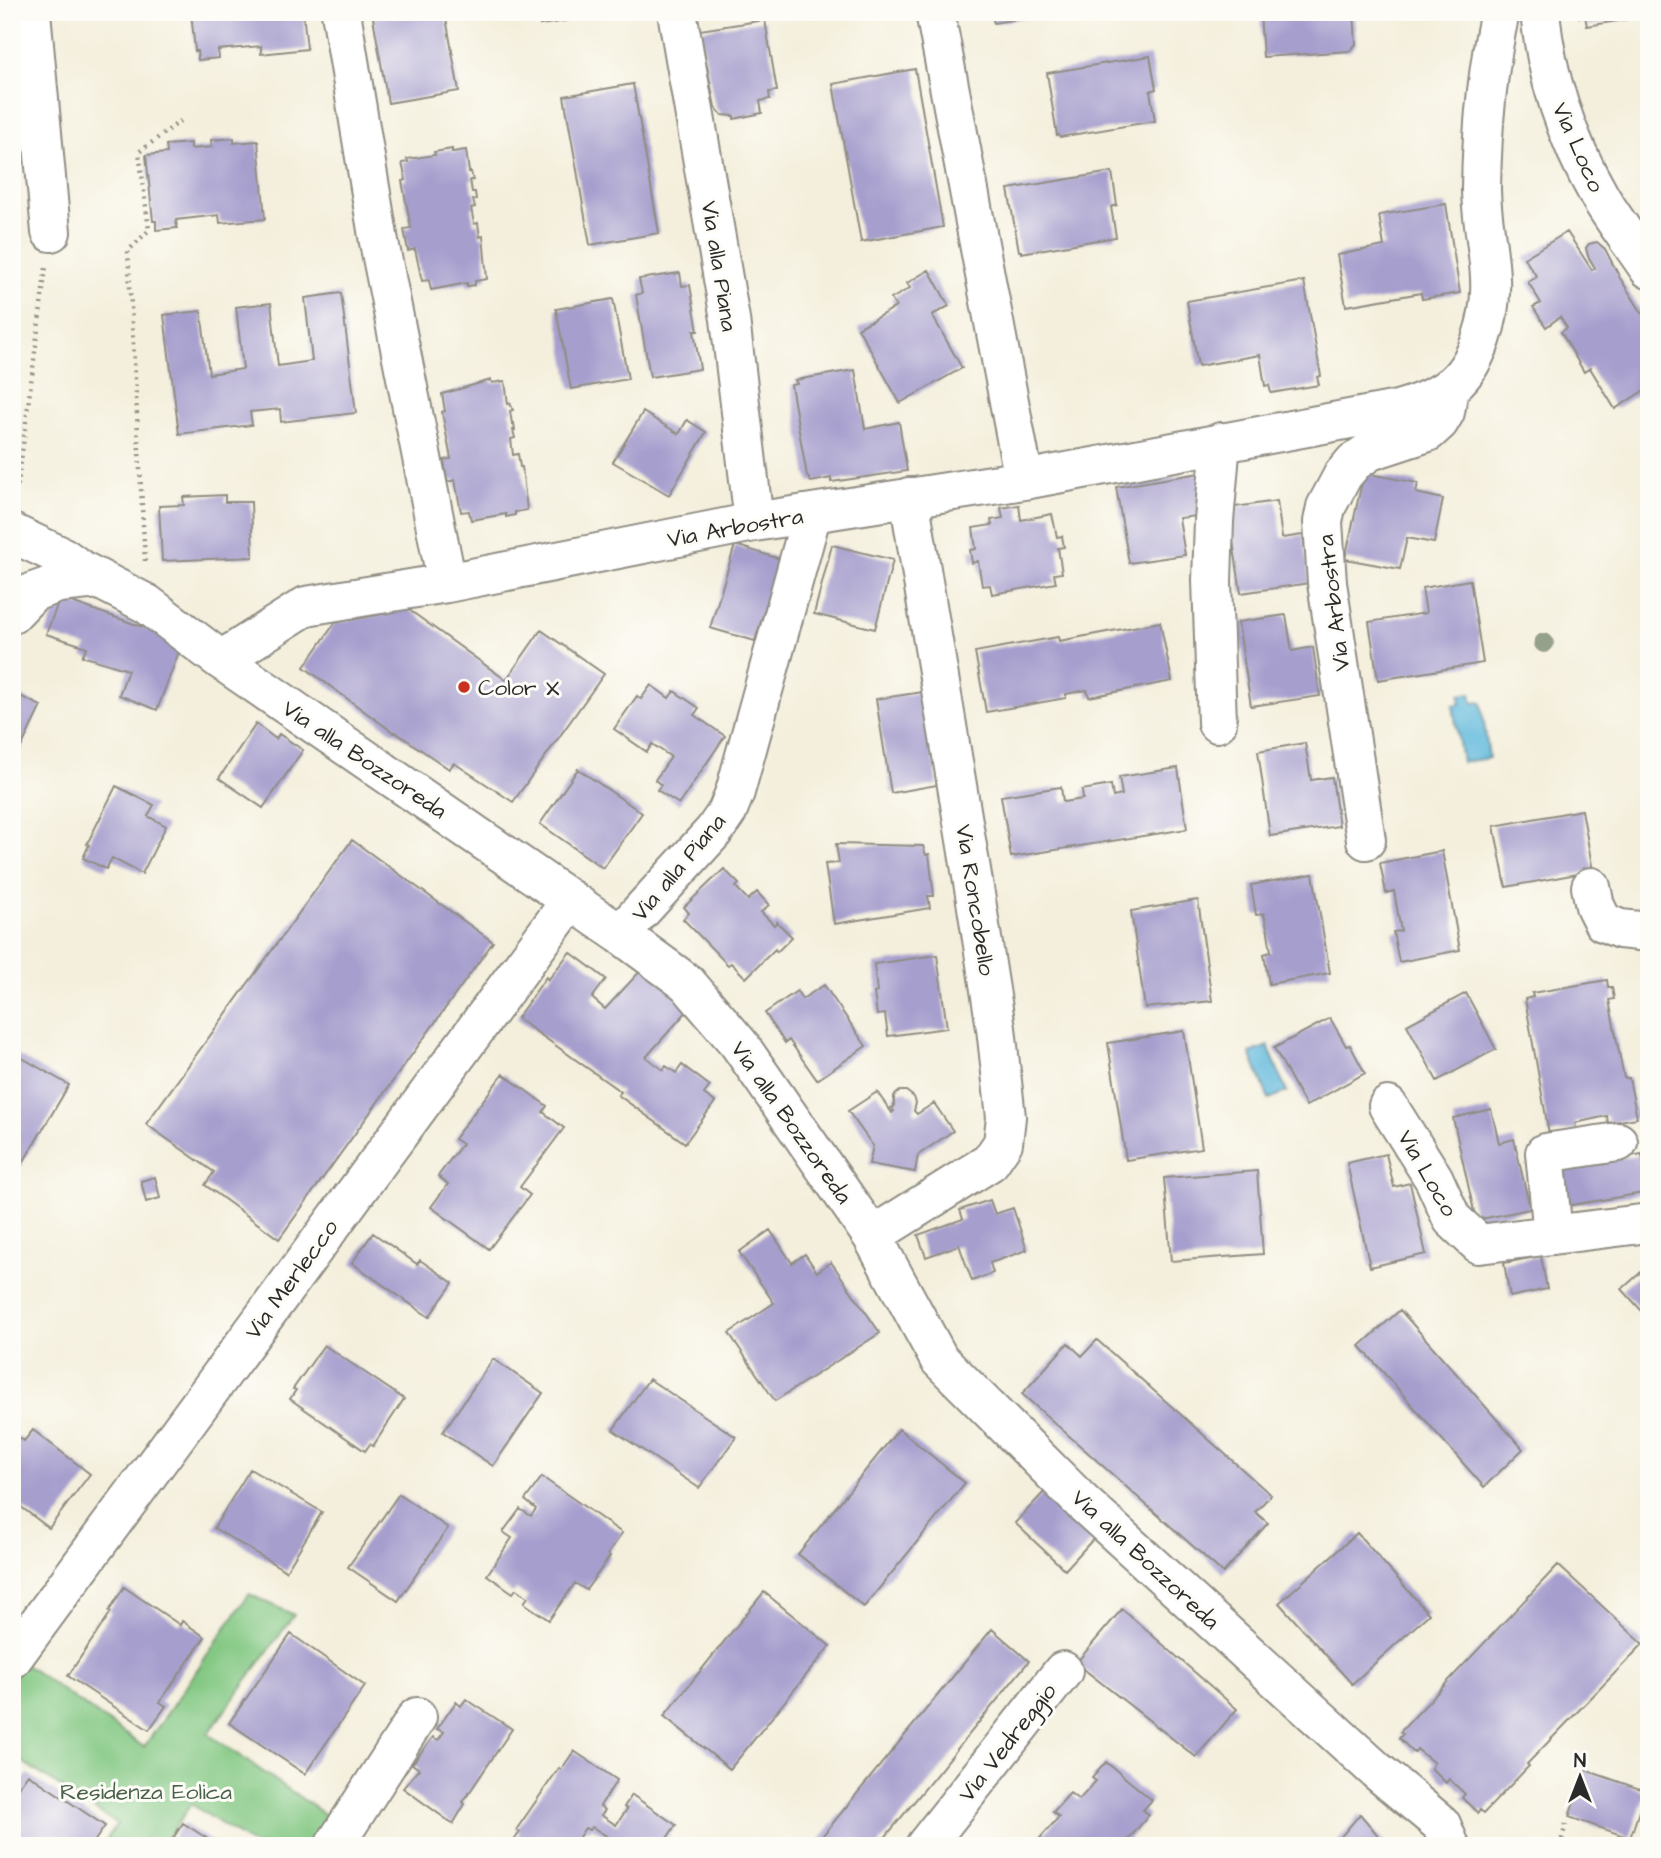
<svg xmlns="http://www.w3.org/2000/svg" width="1661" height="1858" font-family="'Architects Daughter',sans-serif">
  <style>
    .green { fill: #83c883; stroke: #577a57; stroke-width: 2 }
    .water { fill: #5db8db; stroke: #447283; stroke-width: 2 }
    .building { fill: #a69ecd }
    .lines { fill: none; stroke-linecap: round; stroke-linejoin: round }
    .minor-casing { stroke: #908d84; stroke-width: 42 }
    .path { stroke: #908d84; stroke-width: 4.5; stroke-dasharray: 2 5; stroke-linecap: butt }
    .minor { stroke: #fff; stroke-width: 38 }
    .tree { fill: #96a18c }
    .poi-dot { fill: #c8321e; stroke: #fdfcf7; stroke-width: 2.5 }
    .labels { text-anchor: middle; stroke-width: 6; stroke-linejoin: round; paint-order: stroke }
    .street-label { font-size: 23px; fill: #2b2b2b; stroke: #fdfcf7 }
    .poi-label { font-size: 23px; fill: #2b2b2b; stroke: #fdfcf7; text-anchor: start }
    .park-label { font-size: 23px; fill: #4a624a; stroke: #fdfcf7 }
  </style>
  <rect width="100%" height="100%" fill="#fdfcf7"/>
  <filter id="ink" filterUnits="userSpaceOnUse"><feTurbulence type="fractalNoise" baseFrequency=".0143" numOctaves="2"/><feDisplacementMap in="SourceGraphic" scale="14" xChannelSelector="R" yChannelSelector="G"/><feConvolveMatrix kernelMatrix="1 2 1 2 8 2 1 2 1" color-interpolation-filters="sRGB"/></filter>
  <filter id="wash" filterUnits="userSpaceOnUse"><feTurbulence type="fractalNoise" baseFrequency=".00686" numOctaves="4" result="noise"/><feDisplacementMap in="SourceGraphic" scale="28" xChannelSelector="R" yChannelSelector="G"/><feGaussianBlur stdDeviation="1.57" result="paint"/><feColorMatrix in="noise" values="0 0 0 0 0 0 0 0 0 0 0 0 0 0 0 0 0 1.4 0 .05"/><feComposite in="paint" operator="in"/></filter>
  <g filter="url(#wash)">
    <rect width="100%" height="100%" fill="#f4efdc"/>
    <path class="green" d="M249,1594L294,1615L208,1734L333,1820L315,1846H255L191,1804L162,1846H102L117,1824L12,1755V1677L23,1663L144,1747Z"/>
    <path class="water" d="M1471,693L1473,703L1481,702L1489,758L1462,762L1453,705L1461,704L1460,695Z
      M1268,1046L1287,1092L1269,1099L1250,1053Z"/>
    <g id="blocks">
      <path class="building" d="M191,12H303L307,49L261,54V46L218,50L219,58L198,60L197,51H195Z
        M372,12H445L459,91L388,103Z
        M537,12H606L607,14L540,25Z
        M990,12H1049V14L994,23Z
        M1260,12H1354L1356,44L1350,51L1263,57Z
        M1578,12H1639L1640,17L1587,26L1585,16L1579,17Z
        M765,20L777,91L769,92L770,99L760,101L762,113L734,119V116L722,115L715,107L700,30Z
        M1150,56L1156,89L1150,91L1155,121L1060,137L1059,135H1057L1047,73Z
        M915,69L943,227L861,242L833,84Z
        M633,84L659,233L590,245L564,96Z
        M234,138V143L258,141L265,219L220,223L219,215L176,220L177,228L156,230V221H153L146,155L167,153L166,145L191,143V149L212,147L211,140Z
        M452,149V152L466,150L469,172H471L473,180H470L472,192H475L476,199L473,200L475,207L471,208L474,224L478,223L480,237L483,236L487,279L475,281V285L467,286V283L431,290L429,280L422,281L415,249L408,251L404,229L411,228L402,181L406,180L402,163L408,162L407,159L435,155L434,152Z
        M1112,172L1117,205L1111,207L1116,237L1021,253V251H1019L1008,189Z
        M1446,204L1460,293L1422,299L1421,293L1346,306L1337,255L1384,246L1379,215Z
        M1567,232L1592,270L1595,268L1588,256L1586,248L1589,244L1597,242L1605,249L1620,278L1649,324V360L1646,361L1649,366V387L1615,409L1590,368L1584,372L1561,332L1567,328L1560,317L1546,327L1533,307L1541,303L1528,282L1537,277L1524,258Z
        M929,270L949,306L932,315L962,368L900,403L858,328L896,307L891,299L910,288L907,283Z
        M680,273L682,286L690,285L698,331H694L700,369L650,377L636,295L642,293L639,279Z
        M1304,281L1321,376L1317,377L1319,385L1271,393L1269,385L1265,386L1260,355L1198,366L1187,301Z
        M341,293L356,413L281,422L280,409L250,412L252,425L179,434L164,315L201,311L209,374L243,369L236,307L271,303L278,366L312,361L305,298Z
        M613,299L628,379L571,389L556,309Z
        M855,370L865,429L899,422L907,471L831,482V478L811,482L807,476L791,385L797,384L795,380Z
        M491,380L492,383L505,381L508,404L510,403L513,410L510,411L512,424L514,423L515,430H513L515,438L511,439L513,455L518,454L520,467H522L527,510L515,512V515L506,517V514L471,520L469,511L461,512L455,480L447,482L444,460L451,459L442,412L445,411L442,394Z
        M643,412L679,434L687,420L706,432L669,495L613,462Z
        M1206,472L1205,515L1179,518L1185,555L1129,563L1116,487Z
        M1364,473L1418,483L1416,493L1443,499L1434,543L1407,538L1400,569L1345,559Z
        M225,495V502H251L253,557L162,561L159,506L184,505L183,497Z
        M1277,501L1282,538L1303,535L1310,583L1241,593L1228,508Z
        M1019,505L1021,520L1052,514L1057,537L1062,536L1064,547L1058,548L1062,573L1054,574L1056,583L992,594L990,585L982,586L978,561L972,563L970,550L976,549L973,528L992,525L991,520L1003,518L1001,508Z
        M735,545L780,559L755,641L710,628Z
        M832,545L893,560L875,629L814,614Z
        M1470,580L1483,663L1378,680L1369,622L1426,613L1422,588Z
        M60,598L183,641L157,710L119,695L128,670L82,656L87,647L46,634Z
        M408,609L506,680L541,630L604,674L513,802L454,763L449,769L395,732L394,733L304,667L335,623Z
        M1286,615L1292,651L1313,647L1320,696L1251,706L1238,622Z
        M1160,622L1172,681L1089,697L1087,690L1066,694V698L986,712L975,652L1058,637L1059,641Z
        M651,685L669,698L674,691L699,708L694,715L725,736L679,804L657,790L661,785L655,780L671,757L652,744L647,752L614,729L637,696L641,699Z
        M12,692L41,706L12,766Z
        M923,692L937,785L891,793L876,699Z
        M256,724L276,739L279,734L303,750L263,808L219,778Z
        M1305,743L1311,780L1332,777L1339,826L1270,836L1258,751Z
        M1178,768L1187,829L1011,857L1001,796L1061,787L1063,802L1083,799L1082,790L1111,785L1113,797L1122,795L1119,777Z
        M578,769L642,813L603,868L540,824Z
        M116,786L154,805L148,816L166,826L142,874L112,858L106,869L83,858L89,845L87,844Z
        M1582,810L1593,871L1506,887L1494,826Z
        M352,840L493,942L279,1239L205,1185L214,1172L146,1124Z
        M836,844L923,846L926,855L929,854L934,896H928L930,908L834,924L825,864L839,863Z
        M1442,851L1460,950L1399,962L1393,932L1401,931L1394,891L1386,893L1380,863Z
        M724,869L739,884L736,887L748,900L757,892L769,905L761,912L774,925L777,922L792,937L777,952L775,949L746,978L731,963L728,965L683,919L689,913L684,907Z
        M1313,874L1330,973L1269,984L1264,954L1271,952L1268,932L1264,914L1256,915L1251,885Z
        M1198,900L1212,1001L1145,1008L1131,911Z
        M570,952L606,979L592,998L605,1009L645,966L689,1009L646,1057L663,1070L666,1066L676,1073L682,1065L710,1086L704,1094L715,1102L685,1143L618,1095L621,1092L517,1018L546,977L548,980Z
        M937,955L947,1028L888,1036L885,1014L877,1015L874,993L877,992L874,964Z
        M1607,980L1608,987H1612L1614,999L1609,1000L1624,1078H1629L1637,1118L1608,1123L1607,1116L1575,1123L1576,1129L1549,1134L1525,999L1533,997L1532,993Z
        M824,985L866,1046L817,1080L789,1040L785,1043L765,1013L797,991L802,999Z
        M1466,993L1496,1049L1437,1081L1407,1025Z
        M1330,1018L1346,1046L1350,1045L1365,1073L1306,1106L1274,1048Z
        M1184,1031L1202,1148L1126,1160L1108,1043Z
        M12,1052L69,1085L12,1181Z
        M503,1074L547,1106L543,1112L564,1128L520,1187L530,1195L489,1249L431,1207L448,1184L438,1176L462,1144L454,1139Z
        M900,1091H906L914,1097L916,1103L914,1111L917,1114L934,1103L953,1131L918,1155L915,1172L869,1164L873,1146L848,1111L877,1092L892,1113L894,1111L891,1108L894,1107V1096Z
        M1491,1109L1499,1143L1514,1139L1530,1209L1476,1220L1453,1118Z
        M1386,1154L1394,1187L1410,1183L1426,1254L1370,1267L1347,1163Z
        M1642,1154L1649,1192L1566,1206L1560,1169Z
        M1257,1171L1263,1254L1171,1261L1164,1178Z
        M155,1177L160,1198L146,1202L141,1181Z
        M990,1200L995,1214L1013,1208L1027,1250L990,1263L993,1273L972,1281L959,1245L926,1257L918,1235L963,1219L960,1210Z
        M770,1230L792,1263L805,1254L817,1272L831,1262L880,1333L775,1401L729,1333L774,1303L739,1252Z
        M373,1233L417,1264L420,1260L453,1283L429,1317L352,1263Z
        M1541,1256L1547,1289L1510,1297L1504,1263Z
        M1649,1265V1319L1622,1289Z
        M1400,1310L1523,1449L1484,1487L1360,1346Z
        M1097,1340L1271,1495L1255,1512L1268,1523L1223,1573L1022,1394L1068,1343L1082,1356Z
        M324,1345L404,1399L373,1446L370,1444L365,1451L290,1399L296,1390L293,1389Z
        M493,1359L543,1393L493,1466L443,1432Z
        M649,1379L736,1437L699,1488L613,1430Z
        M899,1429L965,1483L864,1607L798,1554Z
        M33,1430L90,1474L49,1528L12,1500V1459L16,1454L12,1452V1446L19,1437L24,1441Z
        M250,1469L322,1512L286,1571L214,1528Z
        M542,1477L622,1533L608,1554L610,1556L586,1590L575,1583L549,1620L524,1603L528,1597L516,1589L513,1593L487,1575L512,1538L503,1532L520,1509L531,1516L536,1509L525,1500Z
        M1046,1490L1095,1537L1065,1570L1015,1523Z
        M399,1494L448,1528L398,1601L348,1567Z
        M1357,1533L1429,1614L1352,1684L1279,1603Z
        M1558,1565L1643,1644L1527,1764L1529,1766L1484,1813L1480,1810L1478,1813L1462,1798L1465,1794L1449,1779L1446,1783L1431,1768L1434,1763L1417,1749L1414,1753L1399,1738L1403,1734L1400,1732Z
        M124,1587L180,1625L182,1621L205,1637L160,1702L166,1706L149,1730L68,1676L111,1612L109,1611Z
        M764,1592L830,1646L730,1769L664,1716Z
        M1122,1609L1237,1709L1196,1757L1076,1663Z
        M992,1629L1029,1661L878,1846H814Z
        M291,1634L365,1686L305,1774L229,1723Z
        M466,1699L512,1729L463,1802L465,1804L453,1824L403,1788L419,1769L412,1764L433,1737L438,1740L444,1732L437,1729L456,1702L461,1706Z
        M574,1751L617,1780L600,1806L605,1810L601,1815L616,1825L627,1809L624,1807L632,1795L676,1825L663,1844L666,1846H597L599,1843L602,1845L608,1837L592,1827L589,1830L585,1828L573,1846H519L513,1842L520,1832L516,1830L559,1768L561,1770Z
        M1106,1762L1152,1800L1143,1810L1149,1815L1123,1846H1039L1043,1841L1040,1838L1059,1817L1053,1812L1070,1793L1079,1800L1096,1781L1092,1778Z
        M1585,1770L1646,1791L1630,1838L1569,1817Z
        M28,1774L105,1826L91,1846H12V1796Z
        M1360,1814L1387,1846H1333Z
        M183,1823L219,1846H168Z"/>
    </g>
  </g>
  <g filter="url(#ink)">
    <use href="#blocks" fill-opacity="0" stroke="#908d84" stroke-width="2"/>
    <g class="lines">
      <g class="minor-casing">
        <path id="minor" d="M31,12L51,232
          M341,12L379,242L447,583
          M677,12L730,319L754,522
          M935,12L1024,480
          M1540,12C1546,77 1568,141 1600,197C1615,222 1633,245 1649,269
          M12,533L63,557L81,570L147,604L221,660L620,934L687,983L739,1044L872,1236L939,1359L1082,1502L1376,1770L1441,1824L1450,1846
          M12,614L33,592L59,583L98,579
          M221,660L306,606L447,583L754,522L1024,480L1398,410C1415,405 1432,399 1447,389C1479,367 1492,315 1490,278C1489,248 1481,218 1481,188C1482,128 1487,70 1500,12
          M1217,723L1212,581L1214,521L1221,442
          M1366,840L1327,583L1323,522L1326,507L1343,475L1354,462L1370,451L1428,432L1439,422L1445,412L1449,387
          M1591,887L1595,906L1603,922L1620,929L1649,932
          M620,934L714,831L727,812L735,792L812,513
          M1388,1106L1434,1179L1452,1219L1479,1244L1649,1223
          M1553,1235L1545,1153L1618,1142
          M872,1236L990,1162L1003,1143L1006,1117L996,1028L975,894L909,497
          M12,1659L571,900
          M334,1846L417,1717
          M925,1846L1063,1671"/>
      </g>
      <path class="path" d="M12,490L18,484L46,267
        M145,561L128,251L149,230L139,152L183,119
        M1560,1846L1566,1824"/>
      <use href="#minor" class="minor"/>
    </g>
    <circle class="tree" cx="1544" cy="643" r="10"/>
  </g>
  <circle class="poi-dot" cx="464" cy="687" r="7"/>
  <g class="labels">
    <g class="street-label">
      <text transform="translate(1579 147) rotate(66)" y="8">Via Loco</text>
      <text transform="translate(720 266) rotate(81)" y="8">Via alla Piana</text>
      <text transform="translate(735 527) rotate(-10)" y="8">Via Arbostra</text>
      <text transform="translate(1333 603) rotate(-97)" y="8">Via Arbostra</text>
      <text transform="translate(365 759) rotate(34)" y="8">Via alla Bozzoreda</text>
      <text transform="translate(678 867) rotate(-50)" y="8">Via alla Piana</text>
      <text transform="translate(976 900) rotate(81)" y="8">Via Roncobello</text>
      <text transform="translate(792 1122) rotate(55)" y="8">Via alla Bozzoreda</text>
      <text transform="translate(1428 1173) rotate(60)" y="8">Via Loco</text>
      <text transform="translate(291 1279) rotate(-54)" y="8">Via Merlecco</text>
      <text transform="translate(1146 1559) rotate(43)" y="8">Via alla Bozzoreda</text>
      <text transform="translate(1007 1742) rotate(-52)" y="8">Via Vedreggio</text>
    </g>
    <g class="poi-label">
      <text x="478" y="695">Color X</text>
    </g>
    <g class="park-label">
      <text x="146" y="1799">Residenza Eolica</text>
    </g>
  </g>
  <rect width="1661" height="1858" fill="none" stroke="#fdfcf7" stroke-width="42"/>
  <g transform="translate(1580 1777)" stroke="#fdfcf7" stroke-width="5" paint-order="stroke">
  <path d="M0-5L12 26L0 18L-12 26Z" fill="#2b2b2b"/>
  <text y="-10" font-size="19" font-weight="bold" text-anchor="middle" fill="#2b2b2b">N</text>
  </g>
</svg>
